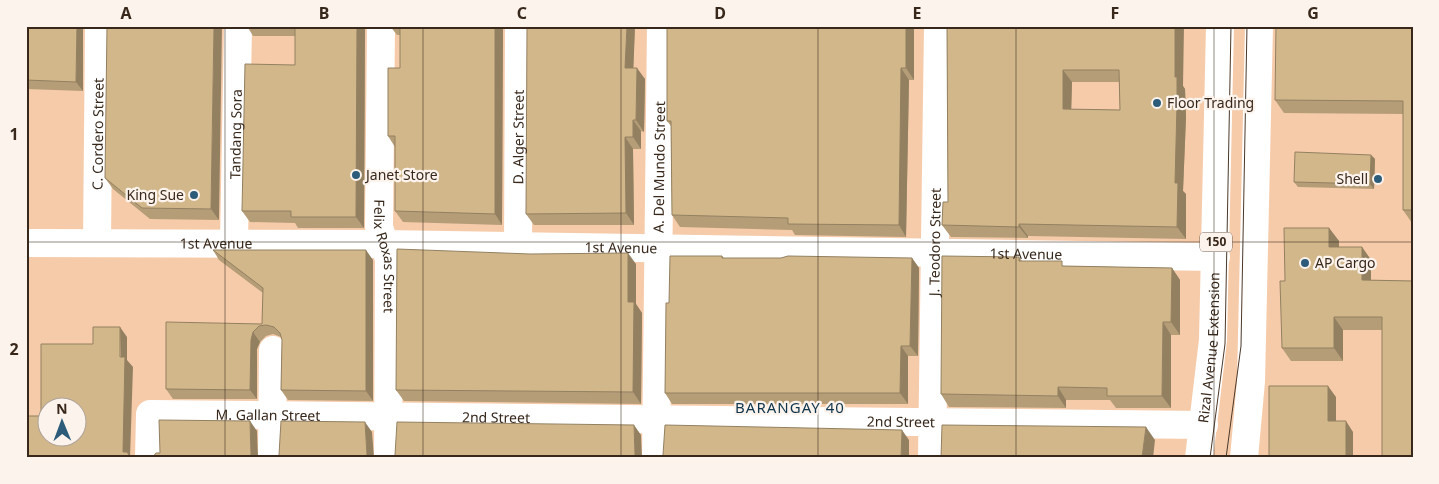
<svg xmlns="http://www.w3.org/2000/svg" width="1439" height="484" font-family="'Noto Sans',sans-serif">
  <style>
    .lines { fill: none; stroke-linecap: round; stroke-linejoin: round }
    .minor { stroke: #fff; stroke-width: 28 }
    .major { stroke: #fff; stroke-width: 28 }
    .tram { stroke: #4b3829; stroke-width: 1 }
    .wall { fill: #b59d78; fill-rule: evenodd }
    .shaded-wall { fill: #938061 }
    .building { fill: #d2b78b; stroke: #938061; fill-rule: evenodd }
    .grid { fill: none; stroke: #38281b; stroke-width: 1; stroke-opacity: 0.55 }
    .poi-dot { fill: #2c5c7a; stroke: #fcf3ed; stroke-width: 2 }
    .labels { text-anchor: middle; stroke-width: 4.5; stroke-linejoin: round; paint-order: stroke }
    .shield { fill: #fcf3ed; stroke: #73655a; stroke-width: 1 }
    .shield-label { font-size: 12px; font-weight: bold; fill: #38281b }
    .poi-label { font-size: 14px; fill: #38281b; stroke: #fcf3ed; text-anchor: start }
    .street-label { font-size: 14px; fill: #38281b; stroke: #fcf3ed }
    .neighbourhood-label { font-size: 15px; letter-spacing: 1px; fill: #10364e; stroke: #fcf3ed }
    .neatline { fill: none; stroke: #38281b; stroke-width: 2 }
    .grid-label { font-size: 16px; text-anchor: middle; font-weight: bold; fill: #38281b }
  </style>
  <rect width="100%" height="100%" fill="#f6cbaa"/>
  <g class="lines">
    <g class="minor">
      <path id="s1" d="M381,26L379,227L389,259L388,458"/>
      <path id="s2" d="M234,242L238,26"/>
      <path id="s3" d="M26,243L383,244L1216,257"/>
      <path id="s4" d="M97,243L99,26"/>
      <path id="s5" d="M518,247L519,26"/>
      <path id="s6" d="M149,458L150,414L1204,425"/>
      <path d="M272,458L273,350"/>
      <path id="s7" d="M656,458L661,26"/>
      <path id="s8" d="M932,458L938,26"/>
    </g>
    <g class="major">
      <path id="s9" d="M1199,458L1213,340L1220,26"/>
      <path d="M1244,458L1251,381L1259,26"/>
    </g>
    <path class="tram" d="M1210,458L1225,344L1231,26
      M1226,458L1241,346L1247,26"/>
  </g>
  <path class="wall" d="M26,26H83V91L26,89Z
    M247,26H365L364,228H298L295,223L250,222L242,211L295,65V36H253Z
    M390,26H503L502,225L403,222L395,211V147L388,136L400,68V35H397Z
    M635,26L633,68L645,79L644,132L641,131V149H633L634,225H534L526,214Z
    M667,26H914V80H909L906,237L795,235L792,230L680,227L672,215L671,126L667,121Z
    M947,26L1183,86L1185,89L1186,117L1183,191L1186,194V239L1028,236V238L951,237L942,225L948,202ZM1072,82H1119L1120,110L1071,109Z
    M1413,26V223H1412L1403,210V114L1284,113L1275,100Z
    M166,27L219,220L150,219L113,189L105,178Z
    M1371,155L1375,159L1374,189L1298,187L1294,182Z
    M1329,228L1339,241V247H1362L1371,260V280L1413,281L1382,330H1343V361H1291L1282,348L1285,281Z
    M213,250L373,260V401L288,400L281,390L282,340L281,337L273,334L266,336L260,342L257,349V399H173L166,389L262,324L263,293L219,260Z
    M722,256L724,258H912L919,268L918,356H908V404H672L665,393L669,303Z
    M1019,257L1022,261L1065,266L1172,268L1180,280V335H1171V408H1116L1110,400H1066V408L949,407L941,394Z
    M636,264V304L642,313L641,404L404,401L396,390Z"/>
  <path class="shaded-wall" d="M77,26H83V91L76,82Z
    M214,26H222L219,220L211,209Z
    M357,26H365L364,228L356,217Z
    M495,26H503L502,225L495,214Z
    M627,26H635L633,79L625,68Z
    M906,26H914V80L906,68Z
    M1175,26H1184L1183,86L1185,89L1186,117L1183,191L1186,194V239L1177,227L1175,183Z
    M637,68L645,79L644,132L636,120Z
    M901,68L909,80L906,237L899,225Z
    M1063,70L1072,82L1071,121L1063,109Z
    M633,120L641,131V149L633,137Z
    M625,137L633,149L634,225L626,213Z
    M1371,155L1375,159L1374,189L1370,184Z
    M1019,224L1028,236V238L1019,227Z
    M1329,228L1339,241V260L1329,247Z
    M1362,247L1371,260V294L1362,280Z
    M366,250L373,260V401L366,391Z
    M628,253L636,264V304L642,313L641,404L633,392L628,302Z
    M912,258L919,268L918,356L910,346Z
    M1172,268L1180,280V335L1171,322Z
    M1334,317L1343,330V361L1334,348Z
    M1163,322L1171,335V408L1162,396Z
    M120,327L127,337V360L133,367L130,458L123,452Z
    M253,332L260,342L257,349V399L250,390L251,340Z
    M901,346L908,356V404L900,393Z
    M1328,386L1336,397V432L1328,421Z
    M1058,387L1066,400V408L1058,396Z
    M250,421L257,431L258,458H253L251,455Z
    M1346,421L1353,432V458H1346Z
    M365,422L372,432L374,458H369L367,455Z
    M634,425L641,435L642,458H637L635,455Z
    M1146,427L1155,440L1153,458H1142Z
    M902,430L909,440V458H901Z"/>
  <path class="building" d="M26,26H77L76,82L26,80Z
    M107,26H214L211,209L142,208L105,178Z
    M295,26H357L356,217H291V211H242L245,64L295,65Z
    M400,26H495V214L395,211V136H388V68H400Z
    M527,26H627L625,68H637L636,120H633V137H625L626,213L526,214Z
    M667,26H906V68H901L899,225L788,224V218L672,215L671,121H667Z
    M947,26H1175V77H1177V105L1175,183H1178L1177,227L1019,224V227L942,225L943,202H948ZM1063,70H1119L1120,110L1063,109Z
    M1276,26H1413V210H1403V101L1275,100Z
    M1295,152L1371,155L1370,184L1294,182Z
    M1284,228H1329V247H1362V280L1413,281V458H1382V317H1334V348H1282L1280,281H1285Z
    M397,249L530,254L628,253V302H634L633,392L396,390Z
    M213,250H366V391L281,390L282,340L280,333L274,327L266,325L259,326L253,332L251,340L250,390L166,389V322L262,324L263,288Z
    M670,256H722V258H781L788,256L912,258L910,346H901L900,393H665L666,303H669Z
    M942,256L1019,257V261H1062V266L1172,268L1171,322H1163L1162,396H1107V388L1058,387V396L941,394Z
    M93,327H120V357H125L123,452H127L131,458H26V416H41V344H93ZM48,406H78V436H48Z
    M1269,386H1328V421H1346V458H1269Z
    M159,420L250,421L251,455L254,458H152L156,453H160Z
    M281,421L365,422L367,455L370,458H276L279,455Z
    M397,422L634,425L635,455L638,458H392L395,455Z
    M665,425L902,430L901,458H660L663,455Z
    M942,425L1146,427L1142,458H941Z"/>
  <path class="grid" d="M225,26V458M423,26V458M621,26V458M818,26V458M1016,26V458M1214,26V458M26,242H1413"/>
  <g class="poi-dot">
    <circle cx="1157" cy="103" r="5"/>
    <circle cx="356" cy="175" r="5"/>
    <circle cx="1378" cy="179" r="5"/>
    <circle cx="194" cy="195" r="5"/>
    <circle cx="1305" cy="263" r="5"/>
  </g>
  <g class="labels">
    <rect class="shield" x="1200" y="232.5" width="32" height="19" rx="4"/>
    <g class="shield-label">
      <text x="1216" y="246">150</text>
    </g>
    <g class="poi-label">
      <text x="1167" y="108">Floor Trading</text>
      <text x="366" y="180">Janet Store</text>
      <text x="1368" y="184" text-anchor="end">Shell</text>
      <text x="184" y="200" text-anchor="end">King Sue</text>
      <text x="1315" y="268">AP Cargo</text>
    </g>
    <g class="street-label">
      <text dy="5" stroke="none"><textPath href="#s2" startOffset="108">Tandang Sora</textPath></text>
      <text dy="5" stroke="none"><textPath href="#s4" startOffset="109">C. Cordero Street</textPath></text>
      <text dy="5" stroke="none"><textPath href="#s5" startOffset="110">D. Alger Street</textPath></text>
      <text dy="5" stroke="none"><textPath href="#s7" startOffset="291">A. Del Mundo Street</textPath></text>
      <text dy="5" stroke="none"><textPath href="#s3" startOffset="190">1st Avenue</textPath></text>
      <text dy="5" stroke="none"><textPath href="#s8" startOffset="216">J. Teodoro Street</textPath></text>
      <text dy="5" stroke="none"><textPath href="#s3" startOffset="595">1st Avenue</textPath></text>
      <text dy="5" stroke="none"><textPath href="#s3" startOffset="1000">1st Avenue</textPath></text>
      <text dy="5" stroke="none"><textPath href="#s1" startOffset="231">Felix Roxas Street</textPath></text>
      <text dy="5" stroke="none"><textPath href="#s9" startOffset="111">Rizal Avenue Extension</textPath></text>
      <text dy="5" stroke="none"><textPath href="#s6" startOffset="162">M. Gallan Street</textPath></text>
      <text dy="5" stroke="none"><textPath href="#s6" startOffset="390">2nd Street</textPath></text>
      <text dy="5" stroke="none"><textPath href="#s6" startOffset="795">2nd Street</textPath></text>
    </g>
    <g class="neighbourhood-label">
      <text x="790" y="413">BARANGAY 40</text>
    </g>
  </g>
  <rect width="1439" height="484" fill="none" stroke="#fcf3ed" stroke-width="55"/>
  <g transform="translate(62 422) rotate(359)"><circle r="24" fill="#fcf3ed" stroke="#aea299"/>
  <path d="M0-4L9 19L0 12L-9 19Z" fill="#2c5c7a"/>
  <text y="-8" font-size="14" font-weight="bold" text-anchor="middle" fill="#38281b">N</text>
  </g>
  <rect x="28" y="28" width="1384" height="428" class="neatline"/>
  <g class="grid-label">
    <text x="126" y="19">A</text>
    <text x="324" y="19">B</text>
    <text x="522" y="19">C</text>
    <text x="720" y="19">D</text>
    <text x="917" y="19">E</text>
    <text x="1115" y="19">F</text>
    <text x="1313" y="19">G</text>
    <text x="14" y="140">1</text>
    <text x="14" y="355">2</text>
  </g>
</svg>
